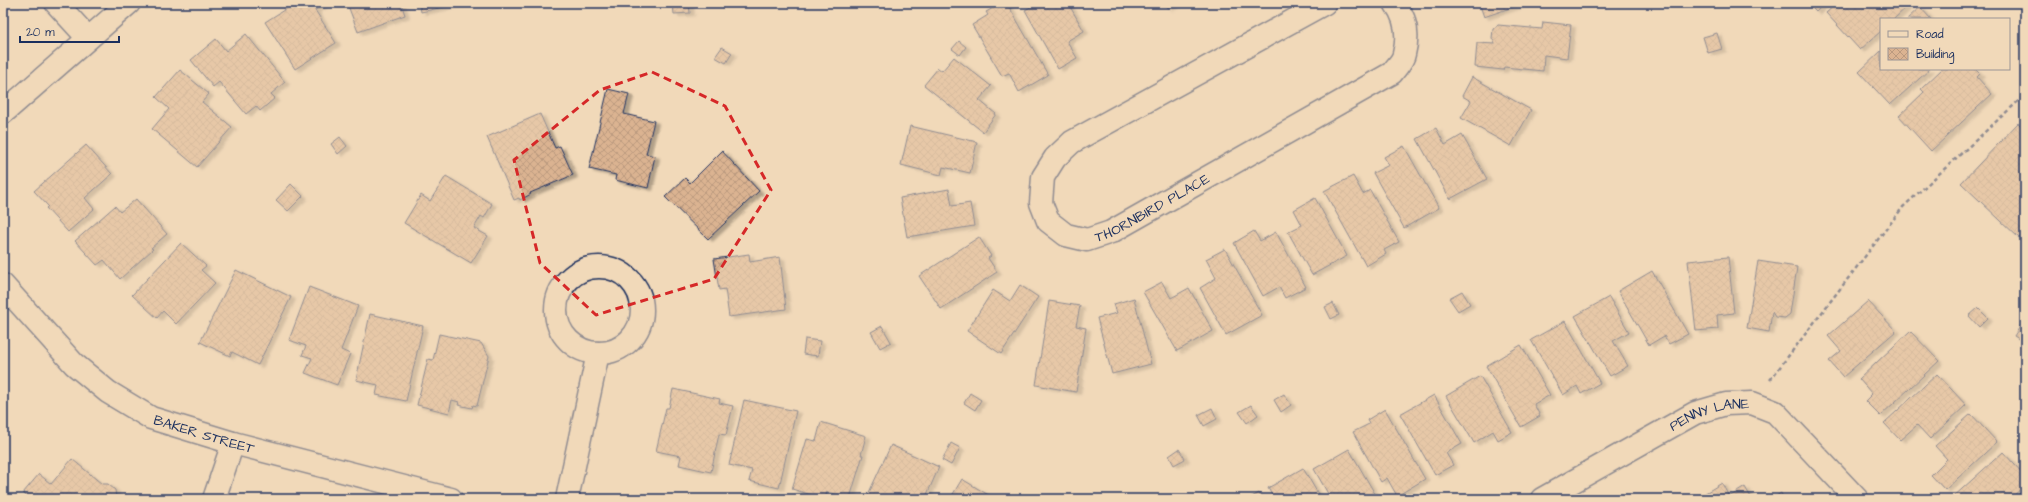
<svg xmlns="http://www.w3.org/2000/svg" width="2028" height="502" font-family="'Architects Daughter',sans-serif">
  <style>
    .building { fill: url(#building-cross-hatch); stroke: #1b2f5e; filter: url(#shadow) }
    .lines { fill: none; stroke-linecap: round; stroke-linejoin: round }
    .minor-casing { stroke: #1b2f5e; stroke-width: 25 }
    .path { stroke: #1b2f5e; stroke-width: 2.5; stroke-dasharray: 4 3; stroke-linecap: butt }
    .minor { stroke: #f1d9b9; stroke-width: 22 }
    .marked { fill: none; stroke: #d62828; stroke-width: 3; stroke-dasharray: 8 5; stroke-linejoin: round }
    .labels { text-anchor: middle; stroke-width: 4; stroke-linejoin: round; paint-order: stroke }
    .street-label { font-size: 14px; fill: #1b2f5e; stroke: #f1d9b9 }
  </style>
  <defs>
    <pattern id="building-cross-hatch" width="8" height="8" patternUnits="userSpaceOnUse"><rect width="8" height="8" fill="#dbb391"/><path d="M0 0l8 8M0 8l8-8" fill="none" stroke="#bb9a7f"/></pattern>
    <filter id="shadow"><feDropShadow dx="4.5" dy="2.5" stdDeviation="1" flood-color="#0004"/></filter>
  </defs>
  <rect width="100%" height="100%" fill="#f1d9b9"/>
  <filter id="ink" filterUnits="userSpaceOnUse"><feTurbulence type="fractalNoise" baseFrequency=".025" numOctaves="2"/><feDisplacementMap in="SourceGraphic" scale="8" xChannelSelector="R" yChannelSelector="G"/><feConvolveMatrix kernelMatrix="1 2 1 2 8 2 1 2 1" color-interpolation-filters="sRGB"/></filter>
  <g filter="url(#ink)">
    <path class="building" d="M284,3H322L323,5L315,10L336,43L295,69L265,22L287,8Z
      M347,3H401L405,15L358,32Z
      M419,3H462L421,12Z
      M689,3L690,13L674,14L673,5Z
      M1002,3H1007L1048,75L1019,92L1009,73L1002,76L972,25L988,15L986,12Z
      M1038,3H1068L1084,31L1067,41L1077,58L1058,69L1025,10Z
      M1165,3H1178L1168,8Z
      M1479,3H1525L1484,17Z
      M1807,3H1825L1816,12Z
      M1837,3H1911L1894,19H1881V31L1860,50L1826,13Z
      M1920,7L1931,19H1907Z
      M1543,22L1571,25L1567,58L1544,55L1543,71L1504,67L1503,70L1475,67L1477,43L1495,44L1492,38L1493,29L1498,25L1542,29Z
      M1717,33L1722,49L1708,53L1703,37Z
      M246,34L285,82L271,94L275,98L260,111L256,106L246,114L219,82L213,87L191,60L216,39L226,51Z
      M959,41L966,47L960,55L952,49Z
      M722,47L732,53L726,63L715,57Z
      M1881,51V69H1930L1890,105L1859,72Z
      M954,57L991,86L979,100L996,114L983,132L924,85L938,68L942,71Z
      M1942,69H1975L1980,74L1977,77L1992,94L1931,151L1899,116L1924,92L1921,89Z
      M180,70L209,94L202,102L232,127L197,167L152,129L169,109L156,97Z
      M1472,77L1531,110L1511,146L1461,118L1471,101L1462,96Z
      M608,89L629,94L624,114L654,121L646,154L655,156L648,188L615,180L616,175L589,169Z
      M540,114L555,148L560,146L573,175L530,193L531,194L520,200L519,198L514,200L487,137Z
      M2018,123L2025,129V232L2019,238L1961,183Z
      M910,126L977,142L970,173L943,167L941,175L901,165Z
      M1436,128L1445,145L1462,135L1487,179L1450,199L1417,139Z
      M340,137L347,146L338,154L331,144Z
      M86,145L112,174L85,198L94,209L68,232L46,208L48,206L34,191Z
      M1404,146L1439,208L1404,228L1373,173L1389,165L1384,157Z
      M722,151L759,191L708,239L665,197L685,178L690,183Z
      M446,176L492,204L484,218L481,216L474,228L488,236L471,263L404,223L421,195L430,201Z
      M1353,176L1363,194L1370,190L1399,242L1384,250L1386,254L1366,266L1324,191Z
      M291,184L303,196L288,211L276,200Z
      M949,189L952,206L970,203L974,226L907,237L900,198Z
      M1315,198L1347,256L1312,275L1288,232L1302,225L1294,210Z
      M136,199L167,234L151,248L153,249L120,279L104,260L97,265L75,241L115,206L120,212Z
      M1254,231L1260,241L1276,232L1306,287L1285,298L1279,287L1263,296L1234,243Z
      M979,237L991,256L988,258L997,272L941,309L919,276Z
      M181,243L206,266L201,270L215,283L176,324L163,311L157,318L132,295Z
      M1225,249L1262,315L1226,335L1200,288L1216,278L1206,259Z
      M749,254L750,262L780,257L786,309L729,317L725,289L719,290L714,259Z
      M1728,257L1734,313L1717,315L1718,329L1696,331L1688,261Z
      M1758,261L1797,267L1790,314L1785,318L1775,317L1772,312L1769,332L1747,328Z
      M236,270L291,297L258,365L232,352L230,356L200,342Z
      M1652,271L1688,334L1669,344L1664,336L1649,345L1618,291Z
      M1162,282L1171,298L1189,288L1213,331L1177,351L1143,292Z
      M1020,285L1038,297L1001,354L967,331L993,290L1010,301Z
      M309,287L358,306L341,350L350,354L337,385L305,373L312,358L302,355L306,346L289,340Z
      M1462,291L1470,304L1458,311L1449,298Z
      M1609,297L1629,332L1613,341L1628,366L1610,376L1575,316Z
      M1134,298L1151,364L1112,374L1097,318L1117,313L1114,304Z
      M1049,301L1080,306L1076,326L1086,328L1076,392L1036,385Z
      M1868,301L1896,331L1843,377L1829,361L1841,351L1828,336Z
      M1333,303L1339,315L1331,319L1325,307Z
      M1978,308L1988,318L1979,327L1969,316Z
      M370,314L423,326L406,401L376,395L378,385L356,380Z
      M1565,321L1600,383L1581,394L1577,386L1563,395L1531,340Z
      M2021,325L2025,328V343L2014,336Z
      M882,326L891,342L880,348L871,332Z
      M1910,331L1939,361L1880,416L1865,401L1872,394L1859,379Z
      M439,334L481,343L489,356L477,406L473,405L472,408L458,405L459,402L452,400L449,413L417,405L428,359L433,360Z
      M805,339L820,341L818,356L803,354Z
      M1521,345L1550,395L1534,404L1540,416L1521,427L1486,366Z
      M1937,374L1966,405L1930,439L1917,425L1900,440L1884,423Z
      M1480,376L1512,432L1498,440L1493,431L1474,443L1446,396Z
      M673,389L720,399L719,403L733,406L726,435L719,434L711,472L679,465L681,456L656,451L666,408H669Z
      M970,393L981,400L975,410L964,403Z
      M1284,394L1291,405L1281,412L1274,400Z
      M1434,395L1462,444L1446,453L1453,465L1435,475L1400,414Z
      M744,400L796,411L779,488L749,481L752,470L729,465Z
      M1251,405L1258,415L1247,423L1239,412Z
      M1212,408L1217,419L1204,426L1198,415Z
      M1385,409L1425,479L1397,496L1387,478L1381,482L1353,432L1369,424L1367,420Z
      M1971,414L1997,442L1945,490L1931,475L1947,459L1935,446Z
      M821,422L866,436L861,455H863L850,498L827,492L825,499L792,489L807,439L816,441Z
      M951,443L960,448L951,465L942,460Z
      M891,445L939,467L925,499H866Z
      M1179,449L1185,459L1174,465L1169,456Z
      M1349,449L1378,499H1331L1314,469Z
      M2003,452L2025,476V485L2010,499H1953L1952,498Z
      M72,459L102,484H108L115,490L116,497L114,499H30L23,493L39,474L51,484Z
      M1303,468L1321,499H1274L1268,488Z
      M962,479L995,499H950Z
      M1722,483L1729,497L1745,487L1752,499H1704L1702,495Z
      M1259,493L1262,499H1248Z
      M1781,493L1784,499H1771Z"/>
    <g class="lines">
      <g class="minor-casing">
        <g id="minor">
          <path d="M56,3L88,38"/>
          <path id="s1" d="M1325,3L1072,142L1055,158L1043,177L1041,203L1048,221L1066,235L1087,240L1111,232L1392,73C1396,67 1403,61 1404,54C1409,35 1406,18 1395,3"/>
          <path d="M3,113L129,3"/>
          <circle cx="599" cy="310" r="43"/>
          <path id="s2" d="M3,285L74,364L108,392L151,418L233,443L451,499"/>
          <path d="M214,499L233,443"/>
          <path d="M567,499L598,353"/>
          <path id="s3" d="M1542,499L1695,413L1726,404L1752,403L1775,412L1857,499"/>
        </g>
      </g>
      <path class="path" d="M1770,380L1903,207L2025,95"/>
      <use href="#minor" class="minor"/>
    </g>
  </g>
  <path d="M0 0H2028V502H0ZM652,72L725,106L771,190L714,279L596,315L540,263L514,160L600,90Z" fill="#f1d9b9" fill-opacity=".55" fill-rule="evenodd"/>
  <path class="marked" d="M652,72L725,106L771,190L714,279L596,315L540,263L514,160L600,90Z"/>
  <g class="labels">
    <g class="street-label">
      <text dy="5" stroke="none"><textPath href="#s1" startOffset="497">THORNBIRD PLACE</textPath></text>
      <text dy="5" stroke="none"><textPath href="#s3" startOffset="189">PENNY LANE</textPath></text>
      <text dy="5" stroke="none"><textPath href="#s2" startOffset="256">BAKER STREET</textPath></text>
    </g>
  </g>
  <rect width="2028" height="502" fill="none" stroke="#f1d9b9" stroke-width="16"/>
  <rect x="8" y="8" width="2012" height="486" fill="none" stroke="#1b2f5e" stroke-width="1.5" filter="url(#ink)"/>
  <rect x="1880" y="18" width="130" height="52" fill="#f1d9b9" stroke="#9b9595"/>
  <rect x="1888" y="31" width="20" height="6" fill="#f1d9b9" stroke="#9b9595"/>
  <text x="1916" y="38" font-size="12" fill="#1b2f5e">Road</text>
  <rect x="1888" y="48" width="20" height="12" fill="url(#building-cross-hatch)" stroke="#9b9595"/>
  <text x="1916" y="58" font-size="12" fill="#1b2f5e">Building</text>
  <path d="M20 36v6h99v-6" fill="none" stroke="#1b2f5e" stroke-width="2"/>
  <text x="26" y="36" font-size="12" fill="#1b2f5e" stroke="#f1d9b9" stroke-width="3" paint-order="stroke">20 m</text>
</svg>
